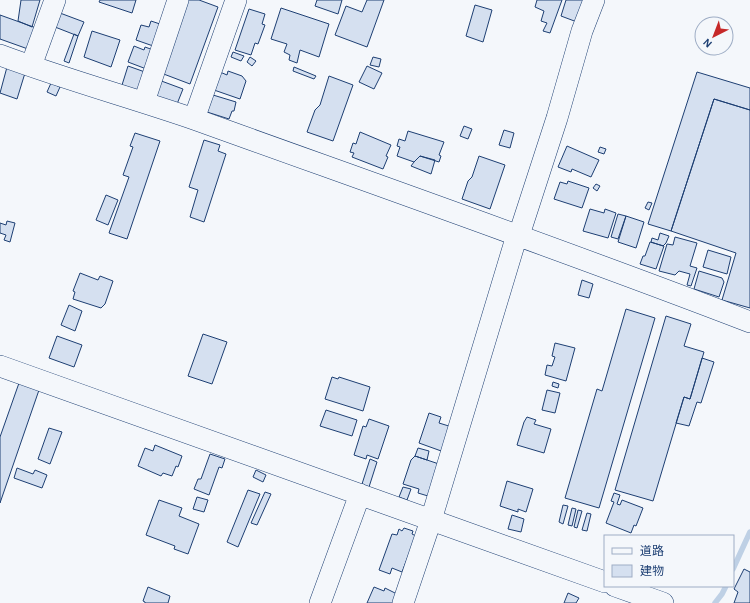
<svg xmlns="http://www.w3.org/2000/svg" width="750" height="603" font-family="'Alegreya Sans','Noto Sans JP',sans-serif">
  <style>
    .lines { fill: none; stroke-linecap: round; stroke-linejoin: round }
    .stream { stroke: #bed0e5; stroke-width: 5.5 }
    .building { fill: #d5e0f0; stroke: #1d3f73 }
    .minor-casing { stroke: #1d3f73; stroke-width: 22 }
    .minor { stroke: #f4f7fb; stroke-width: 21 }
  </style>
  <rect width="100%" height="100%" fill="#f4f7fb"/>
  <g class="lines">
    <path class="stream" d="M733,569L750,532
      M715,603L722,594L726,586"/>
  </g>
  <path class="building" d="M21,0H40L32,27L18,21Z
    M100,0H136L132,13L99,2Z
    M187,0H199L218,7L190,84L161,73Z
    M317,0H342L338,14L315,6Z
    M367,0H384L367,47L335,35L346,6L362,12Z
    M537,0H562L550,33L543,31L547,23L541,21L544,11L535,7Z
    M566,0H585L577,22L561,16Z
    M475,5L492,10L483,42L466,36Z
    M281,8L329,24L319,57L300,50L297,63L289,60L290,55L284,52L287,44L271,39Z
    M249,9L265,14L262,24L265,25L258,44L255,43L251,55L235,50Z
    M60,13L84,22L78,36L55,27Z
    M0,15L39,29L28,49L0,39Z
    M151,21L163,25L156,47L136,40L141,25L149,27Z
    M92,31L120,40L111,67L84,57Z
    M74,34L78,36L69,63L64,61Z
    M134,46L144,50L145,47L156,51L149,70L128,62Z
    M233,52L244,56L241,61L231,57Z
    M250,57L256,61L252,66L247,62Z
    M373,57L381,59L379,67L370,65Z
    M128,66L145,72L139,91L122,85Z
    M367,66L382,73L374,89L359,82Z
    M7,67L25,73L17,99L0,93Z
    M294,67L316,76L314,79L293,71Z
    M228,71L242,76L246,81L240,99L214,90L220,72L227,75Z
    M697,72L750,88V110L714,99L671,231L648,224Z
    M329,76L353,85L333,141L307,132L315,110L320,105Z
    M156,79L183,89L177,104L150,94Z
    M51,83L60,87L56,96L47,92Z
    M213,95L236,102L234,111H232L229,119L207,112Z
    M714,99L750,110V308L722,300L736,253L671,231Z
    M464,126L472,129L468,139L460,136Z
    M504,130L514,133L510,148L499,145Z
    M408,131L444,142L439,155L441,156L439,162L420,156L414,162L397,156L400,147L397,146L399,139L405,141Z
    M360,132L391,145L386,156L388,157L383,169L352,157L354,153L350,152L353,143L356,144Z
    M135,133L160,141L127,239L109,233L129,177L123,175L133,147L130,146Z
    M204,140L220,145L218,151L226,154L204,222L190,217L198,190L189,187Z
    M567,146L599,160L591,177L572,169L571,172L558,167Z
    M600,147L606,149L604,154L598,152Z
    M420,156L435,160L431,174L411,166L414,162Z
    M479,156L505,165L490,209L462,199L468,181L472,177Z
    M568,181L589,188L582,208L554,199L560,182L567,184Z
    M596,184L600,186L597,191L593,188Z
    M106,195L118,200L108,225L96,220Z
    M648,202L652,203L649,210L645,208Z
    M590,209L604,213L605,209L616,213L608,238L583,231Z
    M618,214L626,216L618,239L611,237Z
    M626,216L644,222L636,248L618,242Z
    M7,221L15,223L10,242L4,240L6,235L0,233V223L6,225Z
    M660,233L669,236L666,243L663,246L651,242L652,238L658,240Z
    M675,237L697,243L690,266L697,268L691,286L687,285L690,274L679,271L675,275L659,271L667,244L673,245Z
    M650,242L664,246L656,269L640,264L643,256H645Z
    M708,250L731,257L727,274L703,267Z
    M699,271L722,278L724,282L719,297L694,289Z
    M80,273L98,280L100,276L113,281L105,304L101,308L73,299L75,292L73,291Z
    M582,280L593,284L589,298L578,295Z
    M69,305L82,311L75,331L61,325Z
    M626,309L655,318L599,508L565,498L597,389L602,391Z
    M666,316L691,324L684,346L704,352L690,399L684,397L653,501L615,490Z
    M203,334L227,342L212,384L188,376Z
    M57,336L82,345L74,367L49,358Z
    M555,343L575,348L566,381L545,375L547,365L552,366L555,357L552,356Z
    M702,358L714,362L701,403L697,402L689,426L676,423L684,397L690,399Z
    M332,377L338,379L339,377L370,387L363,411L325,399Z
    M553,382L559,384L558,388L552,386Z
    M19,383L39,390L0,503V437Z
    M547,390L560,393L555,413L542,410Z
    M326,410L357,420L352,436L320,426Z
    M429,413L441,417L439,423L452,427L444,452L419,443Z
    M527,417L536,420L534,424L551,429L544,453L517,445L524,422Z
    M369,419L389,426L378,459L367,455L366,459L354,455L363,426L366,427Z
    M49,428L62,432L50,464L38,459Z
    M155,445L182,456L178,467L176,466L172,476L163,473L161,476L138,466L145,448L153,451Z
    M418,448L429,451L427,460L415,456Z
    M210,454L225,459L222,468L219,467L209,495L194,489L198,479H201Z
    M415,456L442,465L428,496L418,493L419,489L403,484L411,460Z
    M370,459L377,462L369,487L362,484Z
    M17,468L33,474L35,470L47,475L42,488L14,478Z
    M256,470L266,475L263,482L253,477Z
    M507,481L533,489L526,512L518,509V512L500,506Z
    M403,487L411,489L407,500L399,497Z
    M248,490L260,494L238,547L227,542Z
    M265,492L271,494L257,525L251,523Z
    M614,493L620,495L617,504L620,505L622,500L643,508L636,526L634,525L631,533L606,523L614,502L611,501Z
    M197,497L208,500L204,512L193,509Z
    M159,500L182,508L179,516L199,524L188,554L174,549L175,546L146,535Z
    M563,505L568,506L563,524L559,522Z
    M572,508L576,509L572,526L568,525Z
    M578,510L582,511L577,528L574,527Z
    M587,513L591,514L587,531L582,530Z
    M512,515L524,519L521,532L508,529Z
    M404,528L413,531L412,534L416,536L402,572L392,568L390,574L379,570L392,534L397,535L399,529L402,531Z
    M744,569L750,572V603H734L738,592L734,589Z
    M148,587L170,596L168,603H145V602L143,601Z
    M374,587L384,591L385,588L397,594L393,603H367Z
    M568,593L579,598L576,603H564Z"/>
  <g class="lines">
    <g class="minor-casing">
      <path id="minor" d="M0,55C64,79 130,97 194,119C380,186 566,251 750,322
        M31,66L55,0
        M144,102L178,0
        M194,119L236,0
        M519,235L557,118L582,31L594,0
        M0,366L605,582
        M615,586L663,603
        M320,603L360,494
        M403,603L431,520L517,235"/>
    </g>
    <use href="#minor" class="minor"/>
  </g>
  <rect x="604" y="535" width="130" height="52" fill="#f4f7fb" stroke="#9eadc5"/>
  <rect x="612" y="548" width="20" height="6" fill="#f4f7fb" stroke="#9eadc5"/>
  <text x="640" y="555" font-size="12" fill="#1d3f73">道路</text>
  <rect x="612" y="565" width="20" height="12" fill="#d5e0f0" stroke="#9eadc5"/>
  <text x="640" y="575" font-size="12" fill="#1d3f73">建物</text>
  <g transform="translate(714 36) rotate(222)"><circle r="19" fill="#f4f7fb" stroke="#9eadc5"/>
  <path d="M0-3L7 15L0 10L-7 15Z" fill="#c62828"/>
  <text y="-6" font-size="11" font-weight="bold" text-anchor="middle" fill="#1d3f73">N</text>
  </g>
</svg>
